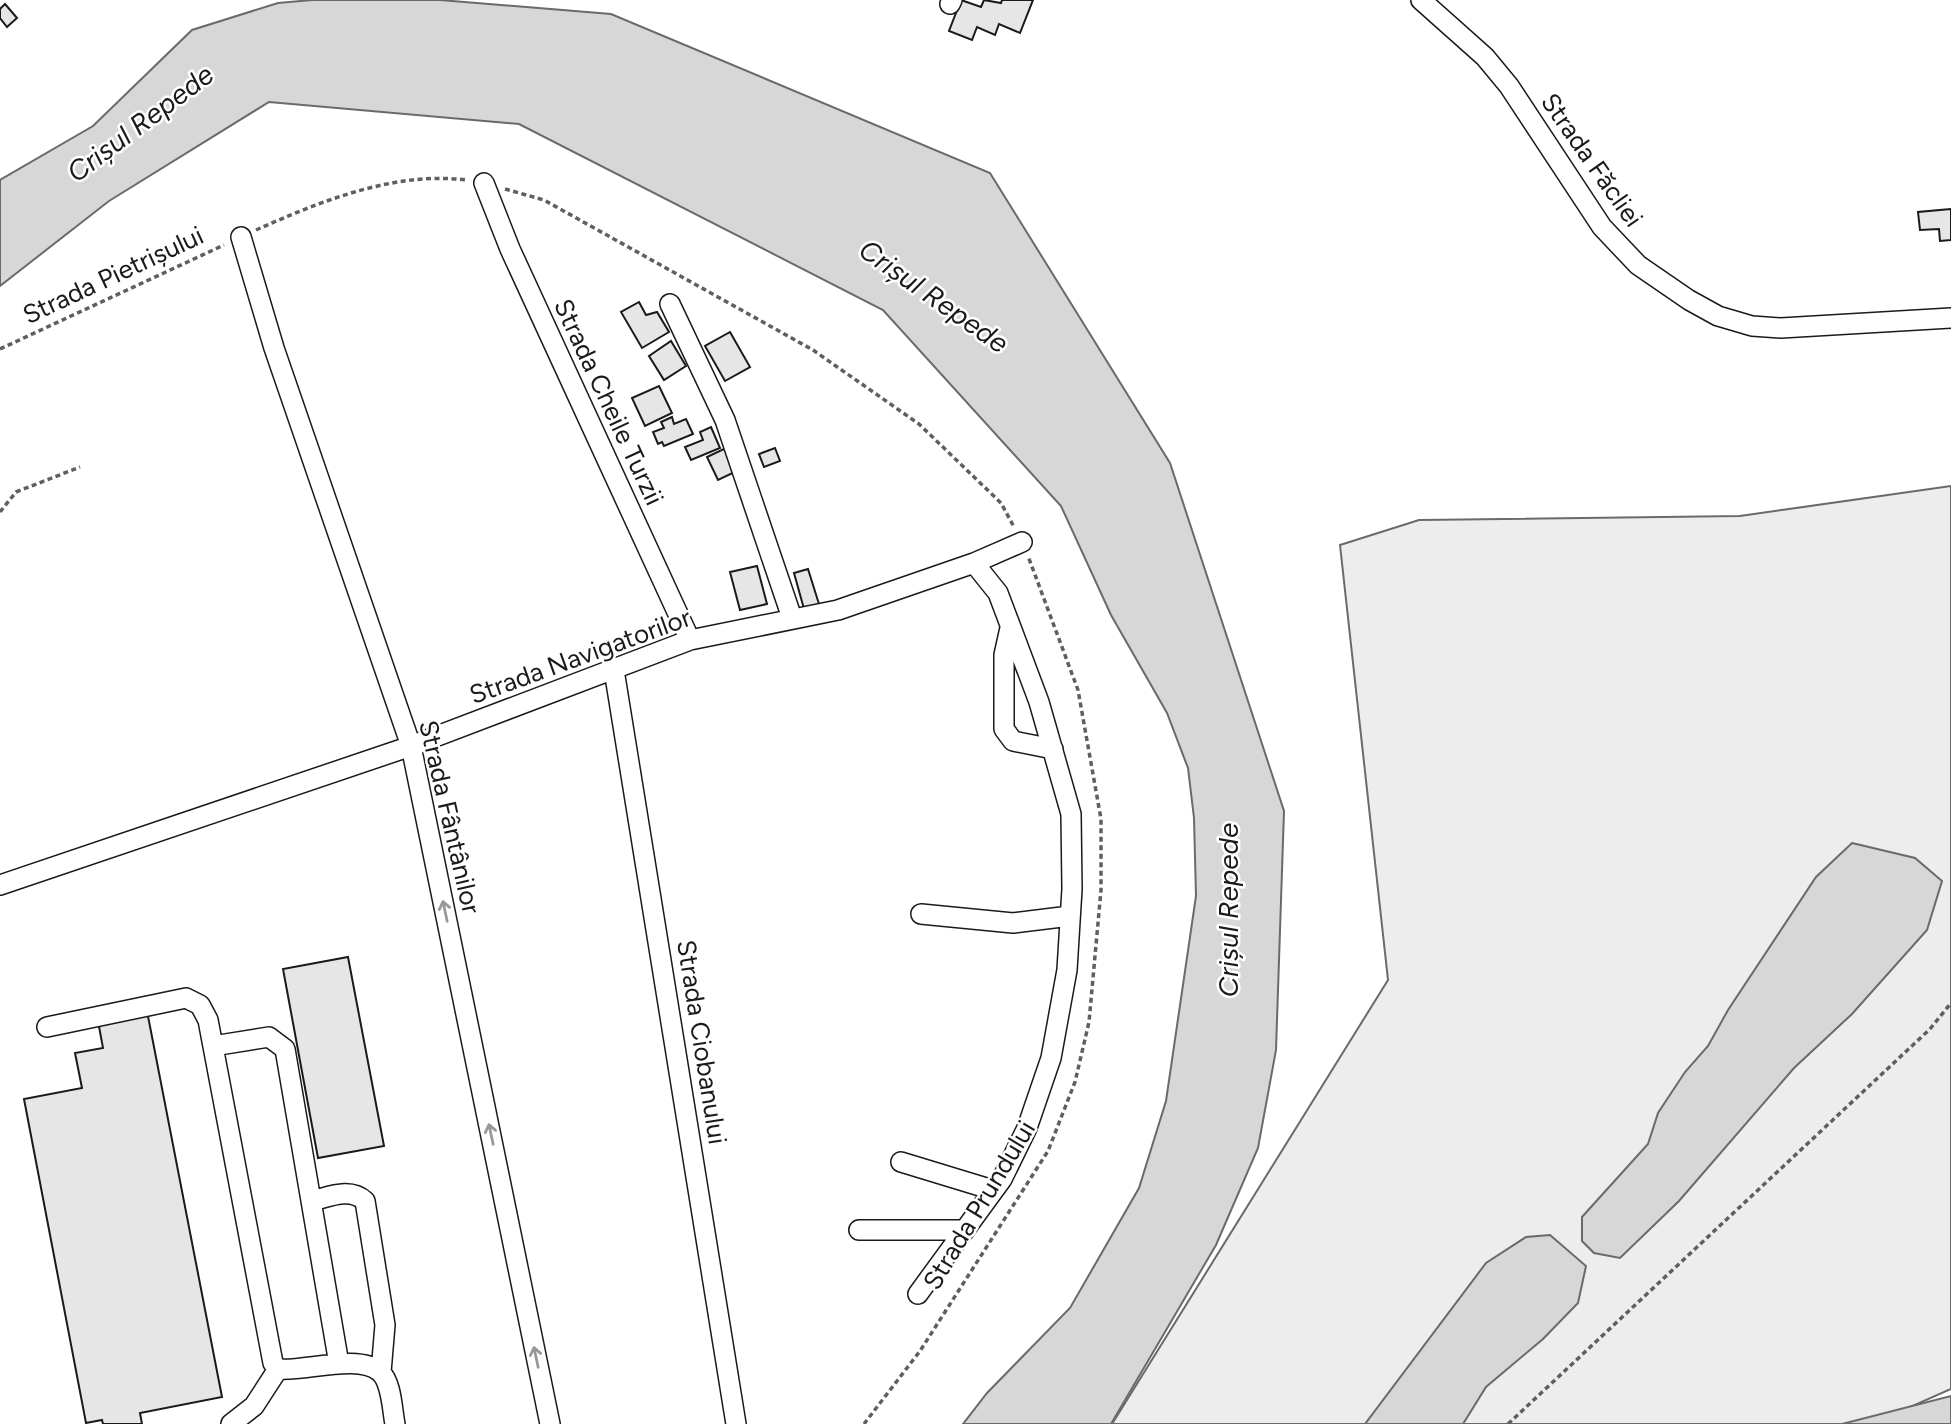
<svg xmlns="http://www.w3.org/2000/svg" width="1951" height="1424" font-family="Figtree,sans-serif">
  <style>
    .built { fill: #ededed; stroke: #6a6a6a; stroke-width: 2 }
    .water { fill: #d7d7d7; stroke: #6a6a6a; stroke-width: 2 }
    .building { fill: #e6e6e6; stroke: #1a1a1a; stroke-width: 2 }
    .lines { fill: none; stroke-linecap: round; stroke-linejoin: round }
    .minor-casing { stroke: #1a1a1a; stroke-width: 22 }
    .path { stroke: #5f5f5f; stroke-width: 3.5; stroke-dasharray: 5 3.5; stroke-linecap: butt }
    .minor { stroke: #fff; stroke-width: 19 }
    .oneway { stroke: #989898 }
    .labels { text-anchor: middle; stroke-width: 5; stroke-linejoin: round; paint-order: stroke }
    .street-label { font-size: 26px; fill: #1a1a1a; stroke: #fff }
    .water-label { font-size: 28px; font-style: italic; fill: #1a1a1a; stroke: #fff }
  </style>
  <rect width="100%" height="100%" fill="#fff"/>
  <path class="built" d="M1951,486V1389L1872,1424H1112L1388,980L1340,545L1419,520L1740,516Z"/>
  <path class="water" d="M312,0H440L611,14L990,173L1170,463L1284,811L1276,1050L1258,1148L1216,1245L1111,1424H963L987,1393L1070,1308L1139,1188L1166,1101L1196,896L1194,818L1188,768L1167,713L1111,615L1061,506L883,310L519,124L269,102L109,201L0,286V180L93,126L192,30L278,3Z
    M1852,843L1915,858L1942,881L1927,930L1852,1014L1794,1068L1679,1201L1620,1258L1594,1253L1582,1241V1217L1648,1144L1658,1113L1685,1072L1708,1046L1728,1010L1816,877Z
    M1550,1235L1586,1266L1578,1303L1543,1339L1486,1387L1463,1424H1365L1486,1263L1526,1237Z
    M1951,1396V1424H1842Z"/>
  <path class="building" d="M961,0L981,7L984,0L1001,3L1002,0H1033L1020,33L999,24L995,35L977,27L972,40L949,31Z
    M5,4L17,18L7,27L0,18V9Z
    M1951,209V240L1940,241L1939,229L1920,230L1918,212Z
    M639,302L646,315L657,312L669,332L642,348L621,312Z
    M730,332L750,367L725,381L705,346Z
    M671,341L686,366L664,380L649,356Z
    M659,386L672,413L645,426L632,398Z
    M672,417L674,424L686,419L693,434L664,446L662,442L658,444L653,432L664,428L661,422Z
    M711,427L720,448L691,460L685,447L703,440L700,432Z
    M728,447L739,470L718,480L707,457Z
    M775,448L780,461L764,467L759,454Z
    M757,566L767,604L740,610L730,572Z
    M808,569L819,604L804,609L794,573Z
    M348,957L384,1146L318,1158L283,969Z
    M147,1011L222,1397L140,1413L142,1424H103L102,1420L86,1423L24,1099L82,1088L75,1053L103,1048L98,1021Z"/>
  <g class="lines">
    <g class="minor-casing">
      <path id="minor" d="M1421,0L1485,57L1509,86L1602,227L1638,265L1689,300L1718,316L1752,326L1781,328L1951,318
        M950,4L952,0
        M484,183L510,249L690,640
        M241,237L274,348L411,746L550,1424
        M670,304L725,420L792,618
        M1010,628L1004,655V729L1013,741L1053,749
        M614,670L736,1424
        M0,885L411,746L690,640L838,610L974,563L1022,542
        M921,914L1013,923L1070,916
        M47,1027L186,998L200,1005L208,1020L273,1363L278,1369C304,1372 359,1353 380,1372C392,1382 392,1410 395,1424
        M213,1046L269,1037L285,1049L339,1364
        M901,1162L993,1190
        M311,1201C329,1197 350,1187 365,1201L385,1325L381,1372
        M859,1230H962
        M918,1294L1002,1179L1027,1128L1051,1058L1067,970L1072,889L1071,814L1039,702L998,593L974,563
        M231,1424L254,1406L278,1369"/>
    </g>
    <path class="path" d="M505,189L544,200L813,350L919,424L1001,503L1014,527
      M256,230C321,201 395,171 467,180
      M0,349L224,245
      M0,512L16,492L80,467
      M864,1424L920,1351L1048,1151L1075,1082L1089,1022L1101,890V819L1078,690L1028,556
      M1508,1424L1930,1029L1951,1003"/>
    <use href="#minor" class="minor"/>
  </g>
  <defs><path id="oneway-shaft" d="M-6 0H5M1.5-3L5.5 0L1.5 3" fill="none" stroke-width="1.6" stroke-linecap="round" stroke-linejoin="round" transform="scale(1.75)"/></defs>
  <g class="oneway">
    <use href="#oneway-shaft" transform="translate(445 911) rotate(-102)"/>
    <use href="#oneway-shaft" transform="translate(491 1134) rotate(-102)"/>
    <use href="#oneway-shaft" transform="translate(536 1357) rotate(-102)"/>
  </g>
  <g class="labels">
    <g class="street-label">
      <text transform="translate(1592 160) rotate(55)" y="9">Strada Făcliei</text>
      <text transform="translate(113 275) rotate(-25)" y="9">Strada Pietrișului</text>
      <text transform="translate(609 402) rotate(65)" y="9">Strada Cheile Turzii</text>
      <text transform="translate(580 656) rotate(-20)" y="9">Strada Navigatorilor</text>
      <text transform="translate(450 817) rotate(77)" y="9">Strada Fântânilor</text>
      <text transform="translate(702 1042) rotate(81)" y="9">Strada Ciobanului</text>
      <text transform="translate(979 1205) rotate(-59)" y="9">Strada Prundului</text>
    </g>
    <g class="water-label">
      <text transform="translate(140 123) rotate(-37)" y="10">Crișul Repede</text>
      <text transform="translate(934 296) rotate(35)" y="10">Crișul Repede</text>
      <text transform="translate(1228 910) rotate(-90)" y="10">Crișul Repede</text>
    </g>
  </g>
</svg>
